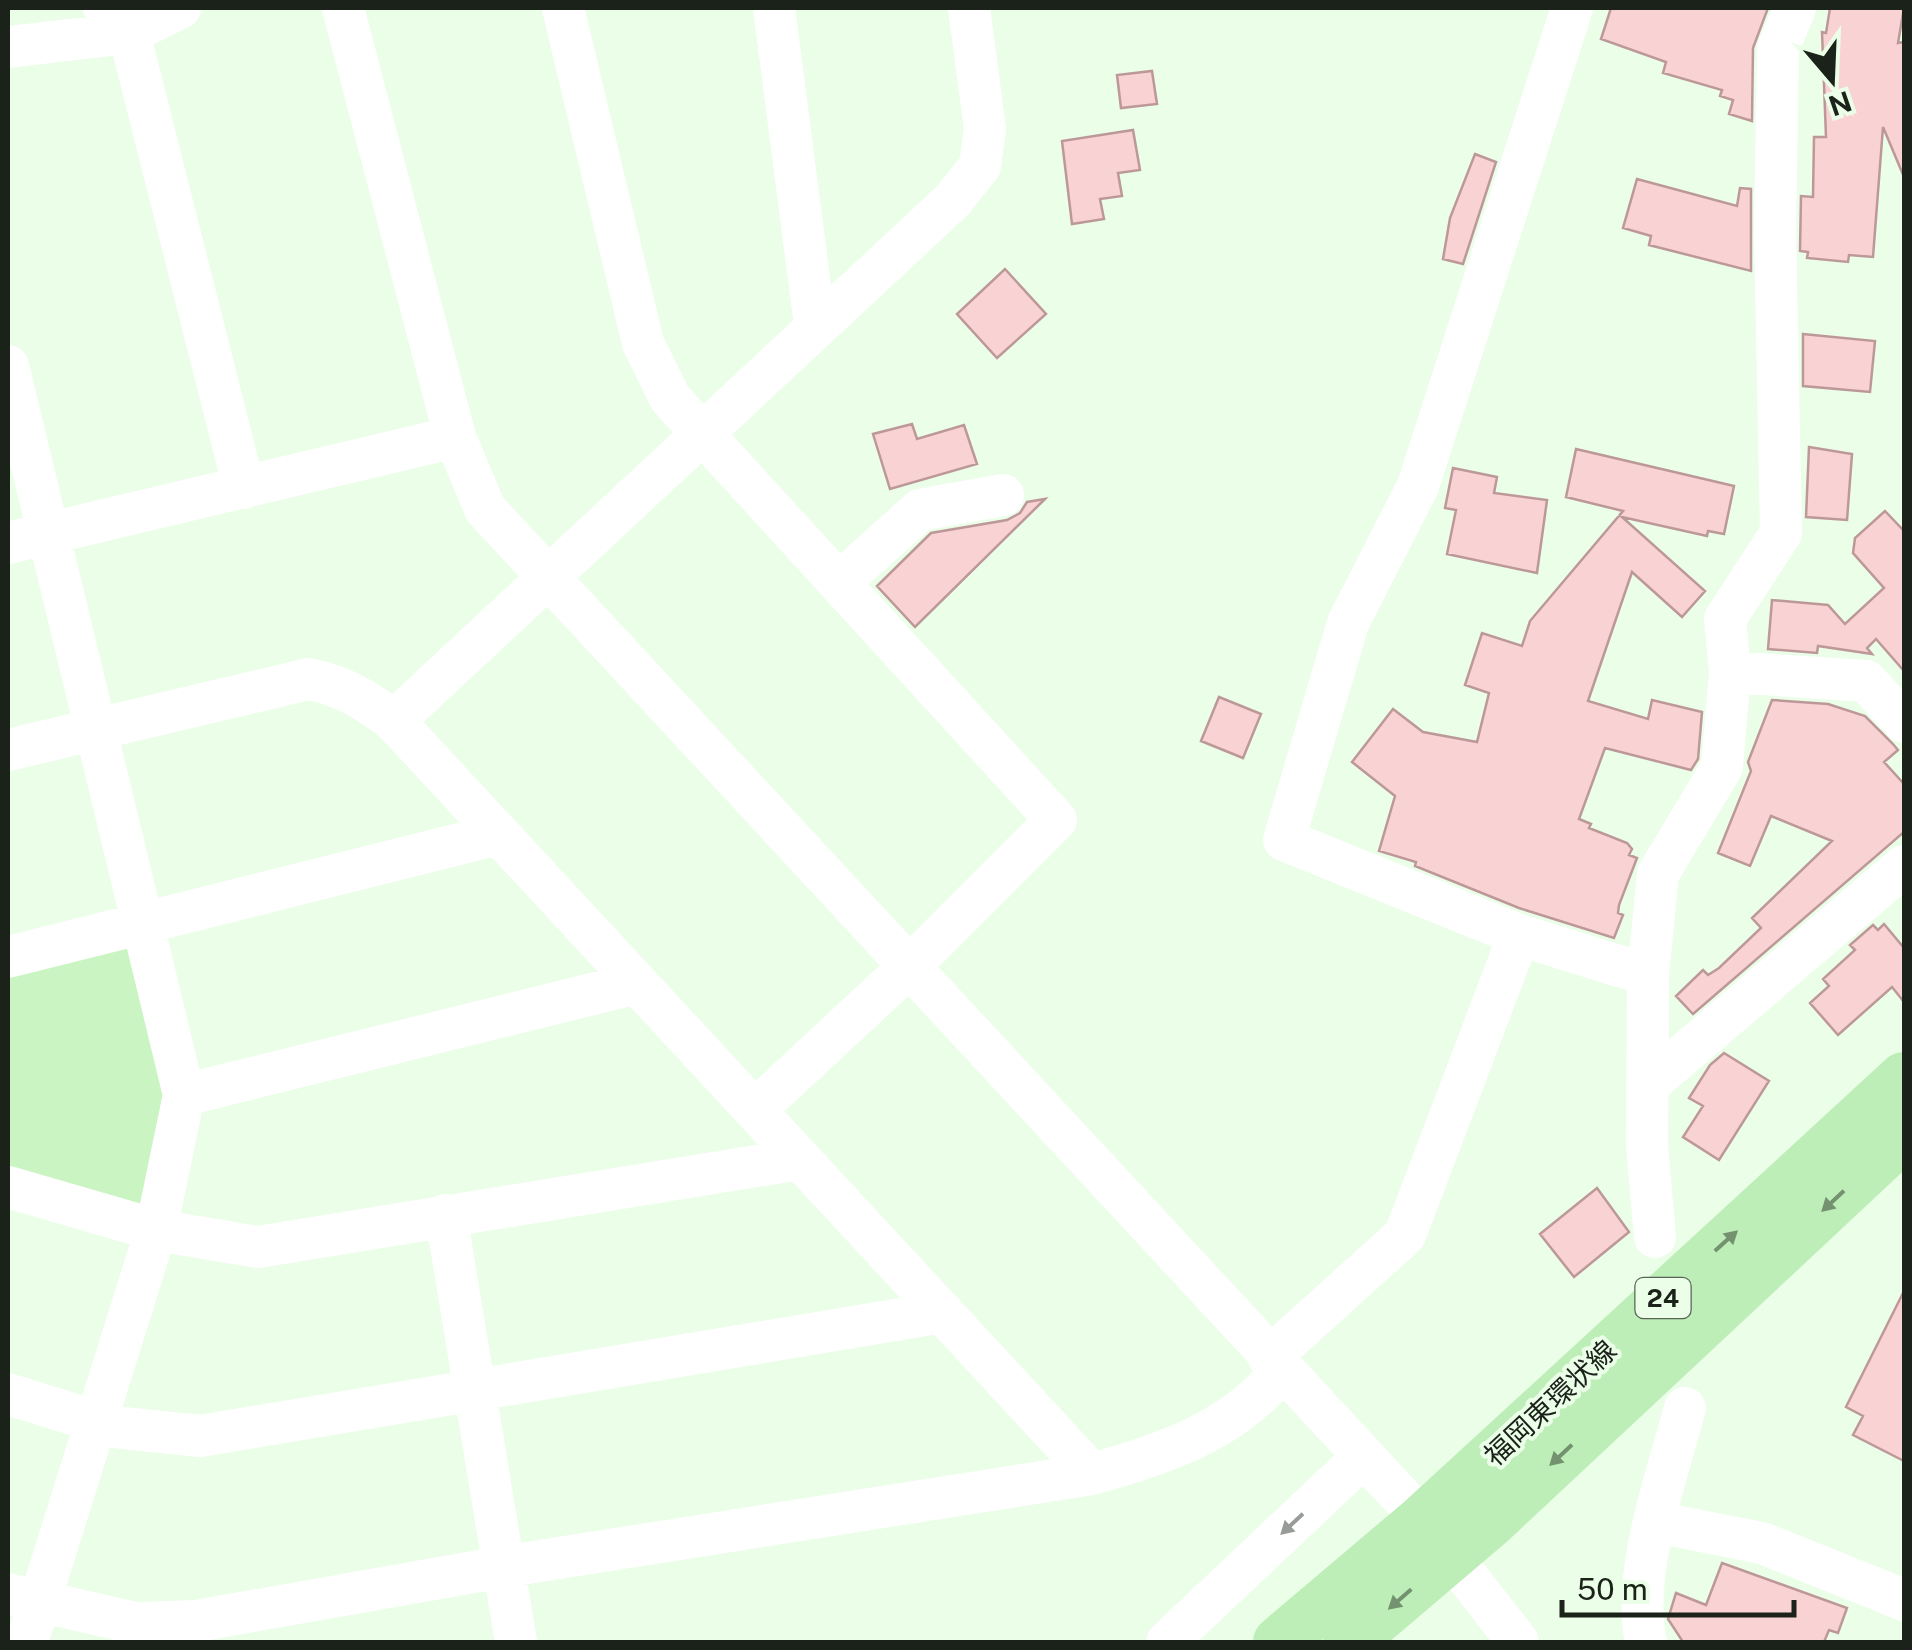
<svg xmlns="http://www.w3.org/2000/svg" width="1912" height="1650" font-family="'Public Sans','Noto Sans JP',sans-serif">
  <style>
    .green { fill: #caf5c3 }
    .building { fill: #f9d3d3; stroke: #bc9899; stroke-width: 2.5 }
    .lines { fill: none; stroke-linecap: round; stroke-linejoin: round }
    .minor { stroke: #fff; stroke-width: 42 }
    .major { stroke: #beeeb8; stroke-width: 52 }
    .oneway { fill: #749270 }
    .oneway2 { fill: #989c98 }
    .labels { text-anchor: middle; stroke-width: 8; stroke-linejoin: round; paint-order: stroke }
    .shield { fill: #ebfee8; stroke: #596457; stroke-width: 2.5 }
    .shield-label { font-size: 25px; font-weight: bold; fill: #1a2219 }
    .street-label { font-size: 28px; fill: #1a2219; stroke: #ebfee8 }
  </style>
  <rect width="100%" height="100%" fill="#ebfee8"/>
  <path class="green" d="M129,946L174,1095L145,1210L8,1171V972Z"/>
  <path class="building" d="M1611,8H1768L1753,48L1752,121L1729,114L1733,100L1720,96L1722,90L1663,73L1666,62L1601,39Z
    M1830,8H1904L1898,43L1904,42V177L1883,127L1873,257L1849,255L1848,262L1807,258L1808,252L1800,251L1801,196L1813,197L1814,137H1826L1822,32L1826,33Z
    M1152,71L1157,104L1121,108L1117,75Z
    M1133,130L1140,170L1118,173L1122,196L1100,199L1104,219L1072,224L1062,141Z
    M1475,154L1496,162L1463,264L1443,259L1450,218Z
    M1637,179L1737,206L1740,188L1751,189V271L1649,245L1651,236L1623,228Z
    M1005,269L1046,314L997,358L957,314Z
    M1803,334L1875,341L1870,392L1803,386Z
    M912,424L917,439L964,425L977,464L890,489L873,434Z
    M1809,447L1852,454L1847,520L1806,517Z
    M1576,449L1734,486L1724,534L1708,531L1707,536L1622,517L1705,591L1682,617L1632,572L1588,701L1648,719L1652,700L1702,712L1698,759L1691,770L1605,748L1579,819L1591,824L1589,828L1627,843L1632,849L1629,855L1637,858L1619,905L1618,913L1623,915L1614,938L1519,908L1415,866L1416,862L1379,851L1395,796L1352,762L1393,709L1423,732L1477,742L1489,693L1465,685L1482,633L1522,646L1530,621L1623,511L1566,497Z
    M1453,468L1497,477L1494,493L1547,500L1537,573L1447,554L1456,510L1445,508Z
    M1045,499L915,627L877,586L931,533L1007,520L1020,513L1027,502Z
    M1885,511L1904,531V671L1876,639L1867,648L1872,654L1818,646L1817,653L1768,649L1772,600L1828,605L1845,624L1884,588L1853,553L1855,538Z
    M1219,697L1261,714L1243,758L1201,741Z
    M1772,700L1828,704L1865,716L1893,744L1898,750L1884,762L1904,784V832L1693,1014L1676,996L1703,970L1708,975L1719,968L1761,928L1752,918L1832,841L1771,816L1750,866L1718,853L1751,771L1748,762Z
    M1884,924L1904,948V1002L1892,987L1838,1035L1810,1003L1829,986L1823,979L1855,950L1850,945L1873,925L1878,930Z
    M1724,1053L1769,1081L1719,1160L1683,1137L1703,1106L1689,1098L1710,1065Z
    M1597,1188L1629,1232L1574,1277L1540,1234Z
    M1904,1291V1461L1853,1435L1863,1416L1846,1407Z
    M1722,1563L1847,1608L1838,1633L1829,1630L1824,1642H1683L1668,1619L1676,1593L1706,1605Z"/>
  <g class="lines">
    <path class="minor" d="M104,8L129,33L244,488
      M343,8L455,437L485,509L1423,1520L1518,1642
      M563,8L643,343L670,398L1056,820L911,965L755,1110
      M774,8L815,325
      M1572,8L1418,486L1348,623L1284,840L1519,935L1648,975
      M8,47L129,33L180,8
      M8,366L184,1095L156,1230L27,1642
      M8,543L455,437
      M839,583L920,510L1003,495
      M1730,672L1866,681L1904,722
      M394,721L952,201L980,166L985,129L969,8
      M8,750L309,679C344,686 366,700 394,721L1092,1474
      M8,957L499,834
      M1649,1084L1904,866
      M184,1095L637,983
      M8,1187L156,1230L258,1247L800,1159
      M446,1215L516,1642
      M1655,1237L1647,1146L1648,975L1658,874L1722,767L1730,672L1725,619L1781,533L1775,233L1778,49L1795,8
      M1269,1358L1405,1235L1519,935
      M8,1394L114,1427L200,1436L943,1312
      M1655,1522L1762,1543L1904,1600
      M8,1594L135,1623L196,1621L502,1567L1092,1474C1161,1455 1237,1430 1281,1370
      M1167,1642L1363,1457
      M1646,1642C1631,1573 1667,1476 1685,1408"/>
    <path class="major" d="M1279,1642L1423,1520L1904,1078
      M1349,1642L1490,1522L1904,1135"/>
  </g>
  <defs><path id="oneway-solid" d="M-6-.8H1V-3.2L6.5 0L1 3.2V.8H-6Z" transform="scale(2.5)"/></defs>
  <g class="oneway">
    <use href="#oneway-solid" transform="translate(1833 1201) rotate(137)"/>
    <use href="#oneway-solid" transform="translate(1726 1241) rotate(-42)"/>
    <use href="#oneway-solid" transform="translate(1561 1455) rotate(137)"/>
    <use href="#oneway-solid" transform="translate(1400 1599) rotate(139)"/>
  </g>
  <use class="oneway2" href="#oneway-solid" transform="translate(1292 1524) rotate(137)"/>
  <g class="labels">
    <rect class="shield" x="1635.5" y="1278" width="55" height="40" rx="8"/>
    <g class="shield-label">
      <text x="1663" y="1307">24</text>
    </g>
    <g class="street-label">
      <text transform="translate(1550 1403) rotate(-43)" y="10">福岡東環状線</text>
    </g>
  </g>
  <rect width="1912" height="1650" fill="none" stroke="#1a2219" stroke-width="20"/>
  <g transform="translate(1832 80) rotate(161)" stroke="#ebfee8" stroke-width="8" paint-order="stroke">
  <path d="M0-8L18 38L0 25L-18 38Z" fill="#1a2219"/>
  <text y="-15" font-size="28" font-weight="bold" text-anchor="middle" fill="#1a2219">N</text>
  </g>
  <path d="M1562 1600v15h232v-15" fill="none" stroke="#1a2219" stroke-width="5"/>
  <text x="1577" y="1600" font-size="30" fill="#1a2219" stroke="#ebfee8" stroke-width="8" paint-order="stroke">50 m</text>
</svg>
